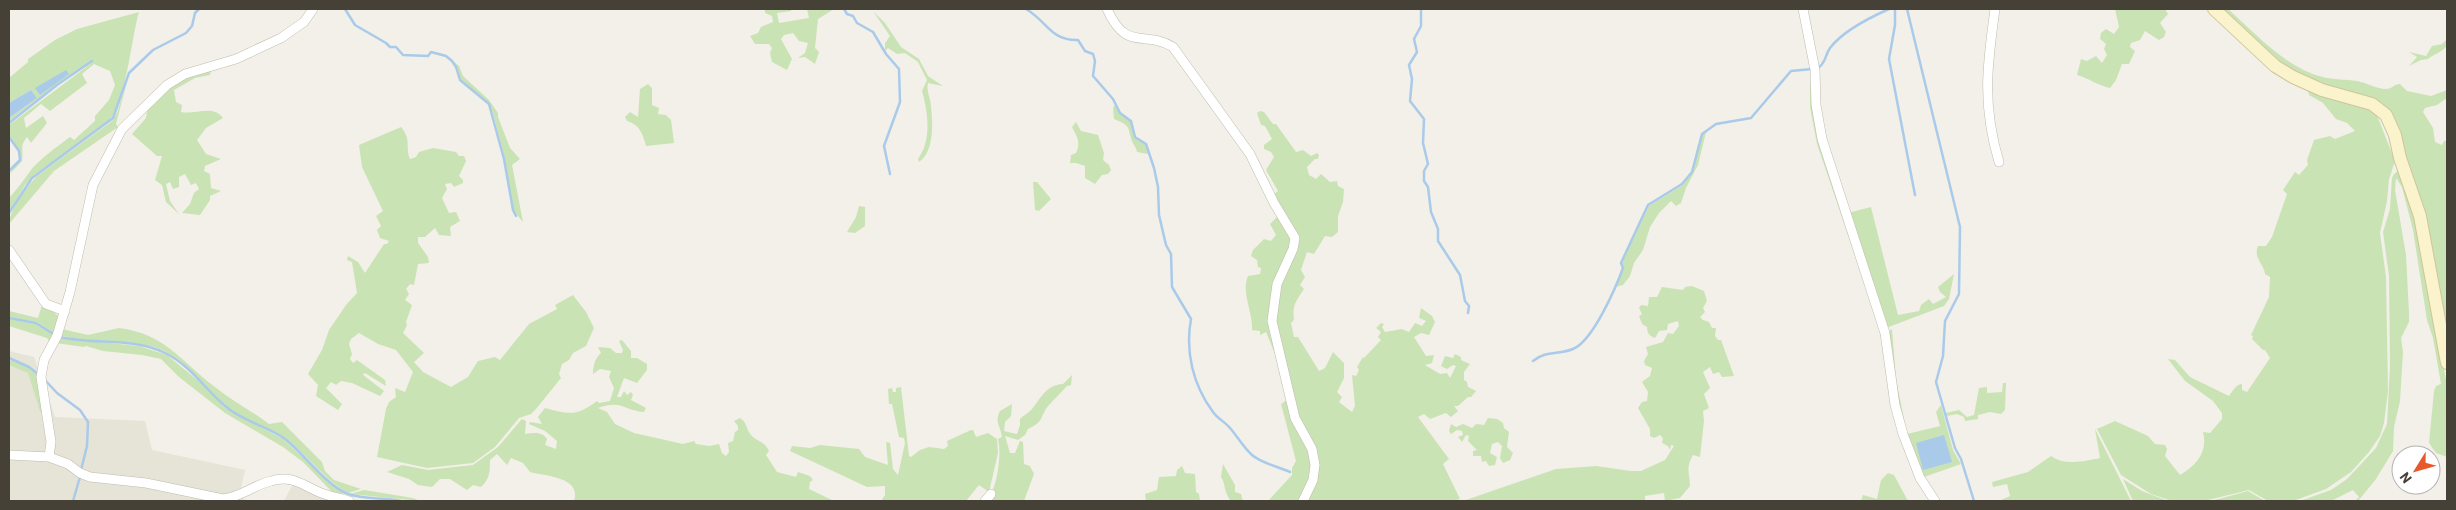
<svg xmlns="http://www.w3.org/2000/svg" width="2456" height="510" font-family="Barlow,sans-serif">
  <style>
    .residential { fill: #e6e3d7 }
    .green { fill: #cae3b4 }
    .water { fill: #aacaea }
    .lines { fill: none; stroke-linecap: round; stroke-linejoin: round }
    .stream { stroke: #aacaea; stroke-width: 2.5 }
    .minor-casing { stroke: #c0bcae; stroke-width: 10 }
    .secondary-casing { stroke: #cec59b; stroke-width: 14 }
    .minor { stroke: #fff; stroke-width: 9 }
    .secondary { stroke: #faf3cb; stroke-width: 12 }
  </style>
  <rect width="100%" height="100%" fill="#f2f0e8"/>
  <path class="residential" d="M9,351L34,357L55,417L145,421L152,450L245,470L239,497L249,501H9Z
    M293,484L342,501H284Z"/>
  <path class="green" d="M765,9H791V11L777,13L779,23L809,18L807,9H834L818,19L815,48L819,52L815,64L805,57L798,58L805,53L808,43L799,41L793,33L784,35L781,39L792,59L787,70L772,62L770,53L772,48L769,44H755L750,36L758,33L761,27L773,22L772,16L765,13Z
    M2115,9H2165L2168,14L2160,23L2166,32L2164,37L2159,40L2145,31L2140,40L2131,43L2130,47L2135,51L2129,64H2122L2116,80L2110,88C2097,85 2090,79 2077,75L2081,59L2087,61L2096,56L2102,63L2107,55L2104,49L2106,44L2100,39L2101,33L2106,29L2114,34L2119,27Z
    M2206,9H2209L2268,63L2372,110L2378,118L2395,161L2389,179L2387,201L2380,233L2386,277L2388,391L2384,423L2380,436L2369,452L2351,472L2326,489L2293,501H2268L2249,490L2208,500L2186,501H2172L2151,494L2121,475L2097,429L2115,421L2148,436L2155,444L2165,445L2167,449L2165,456L2180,475C2197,465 2208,452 2203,432L2210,433L2222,419V413L2213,401L2185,381L2168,359L2175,360L2190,377L2229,396C2233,391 2235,385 2242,384V390L2247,392L2270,358L2265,350H2263L2252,339L2253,336L2251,335L2269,297L2270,277L2265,274C2264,264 2253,258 2258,246H2266L2272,237L2287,194L2283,190L2295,172L2299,175L2308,165L2307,160L2314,140L2330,136L2335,139L2355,131L2347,123L2336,119L2323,103L2309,95L2308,91L2281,77Z
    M2219,9H2228C2255,33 2287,69 2323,77C2334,80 2346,79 2357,81C2367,83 2377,89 2386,89C2392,89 2394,84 2400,84L2407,91L2431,96L2447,90V98L2437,105L2425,108L2423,112L2433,128L2435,142L2442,145L2444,141H2447V338L2386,107C2371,91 2344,95 2324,87C2283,72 2252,37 2219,9Z
    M873,11L885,23L901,47L919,59L928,76L943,86L928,83C926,92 931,99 931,107C933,124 934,152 919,162L918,159C932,140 928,112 922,91L927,80L918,62L905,53L897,54L888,48L885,51V43L890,36Z
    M139,12C131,39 126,105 107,123L35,174L25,185L9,212V198C17,189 24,180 31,170C39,160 59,145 70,137L74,140L95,121V116L109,100L115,85L110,71L94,64L82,74L87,83L50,111L41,104L24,118L26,128L43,116L47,123L31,143L27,137C19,147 24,150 22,161L9,175L21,156L9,134V125L93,62L56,85L9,121V118L37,98L31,90L9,103V78L28,62V59L55,40L77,29Z
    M2447,39V46C2442,52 2434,54 2428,59L2421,60L2409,66L2417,57L2409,52L2426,56L2432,46L2442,44Z
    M452,60L459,66L463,76L489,100L498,113V117L510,148L520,159L512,165L523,222L513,210L505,159L493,113L489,104L460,79L457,67Z
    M212,67L210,75L195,78L174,90L176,102L182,105L181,112C195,115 213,104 223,118L206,128L197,140L206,154L221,159L205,166L204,171L210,174L211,188L221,191L210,196V200L200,215L182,213L190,204L194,193L199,189L196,183L191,185L185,174L179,177V187L173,189L170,182L166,184L170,201L179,214L166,202L162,185L155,180L162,156H157L132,134L146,118L148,104L171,84Z
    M128,78L116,124L118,127L54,171L9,224C9,211 27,186 37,176L112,121L117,113Z
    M1810,83L1815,123L1883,337L1817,144L1810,107Z
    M648,84L652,88V105L659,108L658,114L666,115L671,120L674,143L646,146C643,134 639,124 627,121L625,117L630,112L638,117L640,89Z
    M1116,103L1120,114L1131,121L1135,137L1145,144L1148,154L1137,152C1136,146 1133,145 1132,141C1127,126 1131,126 1114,119L1113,108Z
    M1260,111L1264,112L1273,124H1276L1296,152L1303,150L1311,156L1317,153L1319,155L1318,159H1315L1307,167L1309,175L1316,179L1321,174L1330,182L1337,181L1338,186L1344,189L1343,202L1338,216V232L1332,237L1325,236L1314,254L1307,252L1301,270L1305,277L1300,285L1304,289C1296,301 1292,305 1294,320L1291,323L1294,337H1298L1319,371L1325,368L1333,352L1344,363V378L1337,392L1342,397L1339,402L1352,412L1355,406L1352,375L1356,376L1359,370L1357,367L1363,357L1364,358L1381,340L1378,337L1381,332L1376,328L1381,323L1384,324L1382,327L1385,332L1402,329L1409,332L1415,323L1422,326L1426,321L1419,318L1421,308L1432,316L1435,322L1429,335L1421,333L1414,337L1426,356L1434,355L1432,363L1425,365L1440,374L1447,373L1450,378L1456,366L1453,365L1447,369L1441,366L1445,356L1453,358L1455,354L1461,357V360L1470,364L1464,372V380L1467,382L1468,387L1476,391L1471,397H1468L1458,406H1454L1458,411L1451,417L1446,413L1430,419L1424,414L1418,417L1449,459L1443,464L1460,499L1453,501H1305L1317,474L1300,424L1275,320L1280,283L1296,248L1273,195L1278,191L1266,170L1274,157L1271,152L1264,149V145L1272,139L1265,126L1261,125L1257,113Z
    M1076,122L1081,131L1098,135L1104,153L1103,160L1109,165L1111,170L1108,174L1102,175L1095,184L1085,178V166L1076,163H1070L1071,155L1076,153C1081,142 1077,137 1072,127Z
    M401,127C412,140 405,147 410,159L416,157L419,152L433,148L456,152L459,156H464L466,161L459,176L463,180V183L454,187L451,183L445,184L447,189L442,198L449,213L456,212L460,221L450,227L451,236L439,235L435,228L425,237H418V243L428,257L429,263L418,264L414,285L410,284L406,289L409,294L405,300L412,305L406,322L407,325L403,333L424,353L414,362L423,372L451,387L468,377L478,361L495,357L500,360L529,324L557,309L555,305L573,295L586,312L594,328L586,346L573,353L569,360L562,364L559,374L561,378L536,409L531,414L519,418L495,447L473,463L427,468L377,457L386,409L389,402L396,397L395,388L405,392L413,372L396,350L378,344L359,333L351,339L349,344L352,354L350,359L353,363L357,360L385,380L386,386L365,373L363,375L384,391L380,396L352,383L341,381L336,385L331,382L326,388L342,404L338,410L316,396L318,385L308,374L322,350L329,330L346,305L357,293L352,262L347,260L348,256L358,262L365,273L384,244H387L389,241L380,238L377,230L381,226L376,216L383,211L362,167L359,145Z
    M1706,132L1698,165L1686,188L1681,203L1676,206L1671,201L1659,213L1650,227L1643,250L1634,263L1630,276L1623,285L1615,287L1624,268L1622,263L1649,206L1683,185L1692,172L1703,134Z
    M2399,170L2416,222L2447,385V457L2436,453L2429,443L2434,391L2436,386L2441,384L2433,338L2427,320L2413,230L2402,187L2396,178L2395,190L2406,255L2409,313V322L2401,338L2403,352L2400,401L2394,427L2393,451L2376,479L2358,501H2355L2359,497L2353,490L2331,501H2300L2331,490L2347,479L2376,448L2387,424L2390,366L2389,276L2383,232L2390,209L2392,178L2394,174Z
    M1033,182H1037L1051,199L1039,211L1035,210Z
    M859,206L865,207V226L855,233L847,232L856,217Z
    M1871,207L1898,315L1919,311L1921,305L1929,299L1933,304L1946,297L1940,292L1938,287L1954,274L1949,299L1944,306L1886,328L1848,213Z
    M1277,217L1292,241L1272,303L1282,369L1309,449L1312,471L1300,501H1268L1292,475V468L1296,461L1281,404L1288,399L1278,361L1266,332L1260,335V331L1252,330C1253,311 1241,294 1248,276L1260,274L1261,268L1258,267L1257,260L1251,256L1253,250L1264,239L1271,241L1276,235L1270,224Z
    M1692,286L1704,291L1707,301L1703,308L1705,312L1700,317L1703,320L1709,322L1712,328H1716L1715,336L1718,340H1721L1734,376L1722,377L1719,372L1713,374L1710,367L1703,372L1710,388L1704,394L1709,408L1703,411L1704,421L1700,457L1693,455C1685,469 1690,473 1690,486L1680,498L1665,501L1664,493L1645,496V501H1463L1556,469L1596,466L1631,471H1641L1665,460L1674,446L1671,445L1670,450L1668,446L1662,443L1663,438L1660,435L1654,438L1650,436V429L1638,408L1642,402L1647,401L1648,392L1642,382L1650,376L1652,368L1645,365L1644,361L1648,354L1646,347L1663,342L1668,333L1673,334L1679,326L1678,321L1668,324L1667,330L1659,331L1655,338C1649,336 1647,333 1647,327L1642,324L1639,316L1642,314L1639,308L1641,305L1648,306L1649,297H1657L1662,287L1683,290L1685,287Z
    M43,302L58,316L55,334L37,322L9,317V311L38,318Z
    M9,319L36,324L55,336L51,344L47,338L9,326Z
    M119,328C166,334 179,360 215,387C232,401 252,411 269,424L282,422L322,462L325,471L334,480L361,489L348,493L340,488C319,473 304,452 283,437C265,425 243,420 226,407C203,388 187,359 157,348C125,338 91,344 59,335L62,329L88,335Z
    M1892,329L1896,379L1907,434L1940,426L1936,412L1941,405L1953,450L1961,464L1924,477L1904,432L1897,403L1887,332Z
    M59,338L139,346L167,355L202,384L225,408L283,439L329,482L345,493L336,496L303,462L283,447L225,413L179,377L161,359L142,355L103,351L86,346L84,347L56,343Z
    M622,340L631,351V358H637L647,364V370L637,383L624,378L617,397H621L624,391L627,395L631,392L633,395L631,400L646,408L644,412C625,411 622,399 598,408L607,412L615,424L634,433L683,444L694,441L696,444L709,446L719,444L722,453L726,456L729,452L728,443L733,441L735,432L738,430V426L734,421L740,418C747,422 746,429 751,435C757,442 765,441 769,451L766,455L777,472L796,477L798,472L810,476L813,480L810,482L809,489L834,501H574C582,477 545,476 530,472L523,463L511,458L507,465L497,454L490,460C490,471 490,479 481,487L473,485L467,490L450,479H440L432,487L418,485L409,479L387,472L402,465L428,470L473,465L498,447L522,419L526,421L525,434C533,433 542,431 547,439L545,445L556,449L557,441L545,431L529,424L530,422L542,424L538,417L545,408C568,414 576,417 597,401L599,403L610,401L614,388L609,377L611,371L600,369L593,374C593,366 595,358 601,353L598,347L610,348L616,353H622L623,350L619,341Z
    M9,360L28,367L39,377L43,413L40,411L28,373L9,365Z
    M1072,375L1071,385L1067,386C1061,393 1054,399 1048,406C1039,418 1045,421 1028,429L1025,435L1018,440L1005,436L1010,453H1015L1020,441L1023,442L1024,464L1030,466L1034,474L1024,501H987C997,489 1002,455 998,439L1002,437C1001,427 994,422 1000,411L1012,404L1011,416L1005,422L1004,431L1017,434L1020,425V419C1023,415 1028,414 1032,409C1041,398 1046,385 1063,384Z
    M2003,383H2006L2005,410L2001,414L1990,412L1978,415V419L1965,421L1964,417L1957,414L1947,416L1946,413L1959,410L1967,417L1974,415L1979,388L1987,387V393L2002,392Z
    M901,387L909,456L911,457L920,450L929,447L944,449L948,446L947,441L971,430H973L976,437L988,433L997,439L998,453L989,492L979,485L966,501H881L885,495V486L867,487L790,451L792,446L810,448L820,445L859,449L865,457L888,465L886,442L890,443L893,469L898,475L905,443L904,438L899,437L892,404H889L888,389L892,388L893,392H896V388Z
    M1488,418L1497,419L1503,423L1504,428L1509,432L1507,447L1513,453L1510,460L1503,463L1500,458L1502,446L1498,442L1492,444L1490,453L1497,457L1495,465L1489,466L1486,461L1482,462L1481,456H1473V451L1477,450L1468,441L1469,436L1466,435L1462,442L1458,437L1463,435L1462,431L1457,430L1451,434L1449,431L1451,424L1456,427L1463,424L1472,428L1476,424L1484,425Z
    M2095,429L2131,501H1999L2010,496L2007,484L1993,487L1992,482L2028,472L2051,456C2064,466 2086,461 2100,458Z
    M1223,464L1235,485V492L1241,494L1243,501H1231C1223,491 1226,484 1221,477Z
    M1182,466L1185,473L1195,474L1196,492L1199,494L1200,501H1146L1145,494L1157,490L1159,477L1176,476L1177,470Z
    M1888,473L1894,475L1908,501H1861L1863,495L1877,499L1881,480Z
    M2123,479L2142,491L2168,501H2133Z
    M364,490L413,498L420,501L350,494Z
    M2248,491L2265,501H2211Z"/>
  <path class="water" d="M66,70L69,74L40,95L35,88Z
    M31,90L37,98L9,118V103Z
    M1944,435L1952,462L1923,470L1916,443Z"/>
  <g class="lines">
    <path class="stream" d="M345,9L355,25L386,43L390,47H396L403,55L428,56L431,52L446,56L452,61L456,67L460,80L489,104L504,159L513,210L516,216
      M844,9L847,14L853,16L857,23L873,32L886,54L899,69L900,102L884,146L890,174
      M1026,9C1048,22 1051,41 1078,40L1085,51L1093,54L1095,61L1093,76L1113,99L1120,113L1131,121L1135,137L1146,144L1154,168L1158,187L1159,215L1166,245L1171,254L1172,287L1191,319C1185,352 1193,385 1213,412C1217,418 1225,422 1230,428C1237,436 1244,448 1252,455C1261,463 1279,467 1290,472
      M1421,9V26L1414,39L1417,52L1409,65L1412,79L1410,101L1424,119L1423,143L1428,164L1424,171V181L1428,187L1431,212L1438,229V241L1460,275L1465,301L1469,306L1468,313
      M1895,9V25L1889,59L1915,195
      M1907,9L1960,227L1959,294L1945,321L1943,356L1936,382L1955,448L1961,459L1974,501
      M1818,68C1826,63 1825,55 1830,48C1842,32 1871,17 1889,9
      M9,123L57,85L92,61
      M9,137L19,151L20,160L9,171
      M9,213L32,178L113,118L129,73L153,50L186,33L192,26L195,13L199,9
      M9,318L36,323L55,335
      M60,337C94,345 133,337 165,353C190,365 205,389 225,406C242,421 267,426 285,439C304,454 327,486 348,494C365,500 384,497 401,501
      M9,358L29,367L38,374
      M1533,361C1546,350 1559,355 1573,349C1593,341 1616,287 1623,268L1621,263L1648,205L1682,184L1692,172L1702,134L1716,124L1751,118L1791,71L1812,69
      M44,379L57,393L80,410L88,422L87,446L81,470
      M73,501L80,477"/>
    <g class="minor-casing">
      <path id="minor" d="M1107,9C1127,53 1143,29 1173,47L1250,154L1274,203L1295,238L1293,249L1277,284L1272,321L1295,418L1312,449L1315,465L1313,480L1303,501
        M1803,9L1815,70L1816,105L1822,139L1885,333L1895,405L1903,434L1920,478L1935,501
        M1995,9C1987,66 1982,105 1999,162
        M9,250L46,304L65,311
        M9,455L49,457L68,464L80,473L90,477L146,483L223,499C241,497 254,485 271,481C291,475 301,484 319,492C328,496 339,498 349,501
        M49,457L51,442L41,377L44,360L57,336L70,292L93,185L122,129L167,85L185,74L236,59L281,38L304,22L313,9
        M985,501L991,494"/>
    </g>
    <g class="secondary-casing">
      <path id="secondary" d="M2214,9L2275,66L2293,77L2322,90L2372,104L2386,115L2395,135L2400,158L2420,216L2447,363"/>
    </g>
    <use href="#minor" class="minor"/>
    <use href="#secondary" class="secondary"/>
  </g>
  <rect width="2456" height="510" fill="none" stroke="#454137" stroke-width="20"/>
  <g transform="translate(2416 470) rotate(233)"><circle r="24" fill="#ffffff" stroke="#b5b3af"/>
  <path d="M0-4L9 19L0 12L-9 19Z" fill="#e7582a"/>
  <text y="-8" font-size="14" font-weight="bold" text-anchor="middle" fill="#454137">N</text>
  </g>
</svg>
